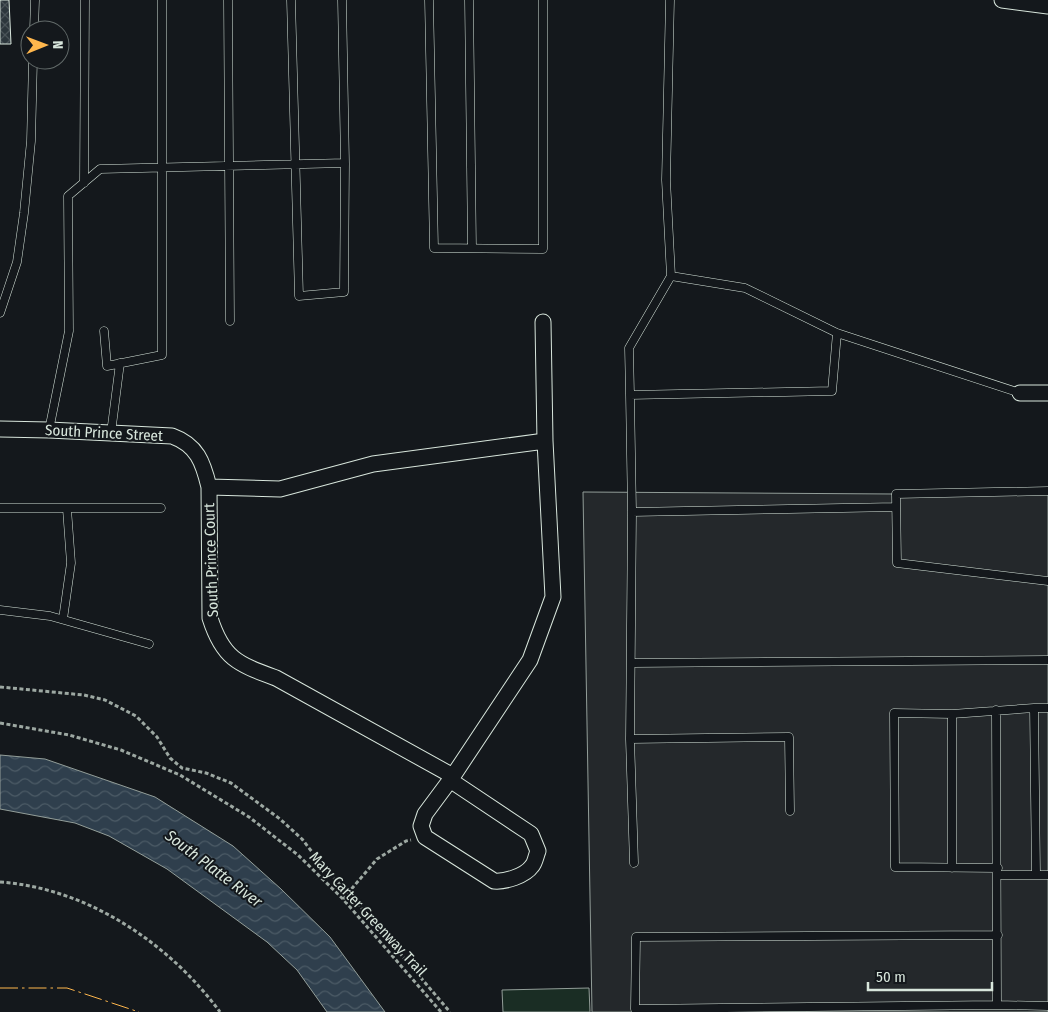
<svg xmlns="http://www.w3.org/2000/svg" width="1048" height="1012" font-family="'Fira Sans Condensed',sans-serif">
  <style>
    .pitch { fill: #1a2d24; stroke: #939e99 }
    .parking { fill: #24282b; stroke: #939e99 }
    .water { fill: url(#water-waves); stroke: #939e99 }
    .building { fill: url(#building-cross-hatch); stroke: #d8e6dc }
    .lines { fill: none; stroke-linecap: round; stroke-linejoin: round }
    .lane-casing { stroke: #d8e6dc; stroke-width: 9 }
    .street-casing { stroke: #d8e6dc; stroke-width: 17 }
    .path { stroke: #9da8a2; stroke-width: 3; stroke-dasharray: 4 2.5; stroke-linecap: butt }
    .lane { stroke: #14181c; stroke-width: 8 }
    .street { stroke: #14181c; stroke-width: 15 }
    .power { stroke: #ffb74d; stroke-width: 1; stroke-dasharray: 18 4 2.5 4; stroke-linecap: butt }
    .labels { text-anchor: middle; stroke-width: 4; stroke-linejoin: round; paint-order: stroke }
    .street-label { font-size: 15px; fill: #d8e6dc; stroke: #14181c }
    .water-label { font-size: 16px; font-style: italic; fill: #d8e6dc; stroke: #14181c }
  </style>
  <defs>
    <pattern id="water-waves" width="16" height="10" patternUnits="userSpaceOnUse" patternTransform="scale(1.25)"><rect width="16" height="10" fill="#2f3f4d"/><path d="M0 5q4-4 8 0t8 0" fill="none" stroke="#4c5b66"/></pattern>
    <pattern id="building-cross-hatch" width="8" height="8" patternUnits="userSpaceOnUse" patternTransform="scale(1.25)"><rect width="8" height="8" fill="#2c363c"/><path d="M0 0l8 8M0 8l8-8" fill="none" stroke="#4a5358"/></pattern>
  </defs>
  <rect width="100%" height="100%" fill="#14181c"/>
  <path class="pitch" d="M589,988L590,1012H503L502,990Z"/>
  <path class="parking" d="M1048,488V1012H592L583,492L895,494Z"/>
  <path class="water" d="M0,755L45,759L155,797L233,846L281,889L330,937L385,1012H327L297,970L267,942L167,869L109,836L75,823L0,809Z"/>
  <path class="building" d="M0,0H9L11,44H0Z"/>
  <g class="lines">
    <g class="lane-casing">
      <path id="lane" d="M228,0L230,321
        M291,0L299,296L344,292L345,163L342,0
        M429,0L434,248L543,249V0
        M469,0L472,248
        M670,0L666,180L671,276L745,288L837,333L1020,393
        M34,30L35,0
        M84,183L85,0
        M671,276L629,348L630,395L832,391L837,333
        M0,313L17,262L24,213L31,141L33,60
        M104,331L107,366L162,355V0
        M630,395L632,512
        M49,430L69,331L68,196L100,169L345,163
        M111,433L120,363
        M1048,491L896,494L897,563L1048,581
        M0,508H161
        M0,610L50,616L149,644
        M63,619L71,563L67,509
        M632,663L1048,660
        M996,710L997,1005
        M952,714L1034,708
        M630,739L789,737L790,811
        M634,863L630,739L632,512L896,507
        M952,868V714L894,713L895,867L998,868
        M1036,874L1034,708H1048
        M997,875H1048
        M998,935L636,937L635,1009L997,1005L1048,1006"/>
    </g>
    <g class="street-casing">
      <path id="street" d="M1002,0L1048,6
        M1020,393H1048
        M0,429L49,430L172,436C197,445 203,462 209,487L210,618C223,659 238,664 276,678L453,776
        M209,487L280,489L373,464L545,441
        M450,780L531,834L538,851C536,856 535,863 532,866C525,876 505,882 494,881L425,837L421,826L425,814L448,783L453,776L530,660L553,597L545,441L543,322"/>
    </g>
    <path class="path" d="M0,687L84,695L105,700L136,716L157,737L170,758L182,768L206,773L231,783L280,819L302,839L323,866L345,890
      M0,723L69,735L121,750L180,775L249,817L298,855L343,899L441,1012
      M0,882C87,888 169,943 220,1012
      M353,898L450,1012
      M343,899L377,859L406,841L411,840"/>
    <use href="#lane" class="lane"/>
    <use href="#street" class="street"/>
    <path class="power" d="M0,988H67L139,1012"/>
  </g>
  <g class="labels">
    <g class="street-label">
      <text transform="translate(104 433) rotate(3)" y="5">South Prince Street</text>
      <text transform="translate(211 560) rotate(-92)" y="5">South Prince Court</text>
      <text transform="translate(368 914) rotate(47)" y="5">Mary Carter Greenway Trail</text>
    </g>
    <g class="water-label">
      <text transform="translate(214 868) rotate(37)" y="6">South Platte River</text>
    </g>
  </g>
  <g transform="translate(45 45) rotate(89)"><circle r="24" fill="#14181c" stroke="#626a69"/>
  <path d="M0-4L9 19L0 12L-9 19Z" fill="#ffb74d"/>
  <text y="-8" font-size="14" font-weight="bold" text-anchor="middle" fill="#d8e6dc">N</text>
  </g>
  <path d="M868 982v8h124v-8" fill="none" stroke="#d8e6dc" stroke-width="2.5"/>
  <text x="876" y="982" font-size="15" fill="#d8e6dc" stroke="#14181c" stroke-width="4" paint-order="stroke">50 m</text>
</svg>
